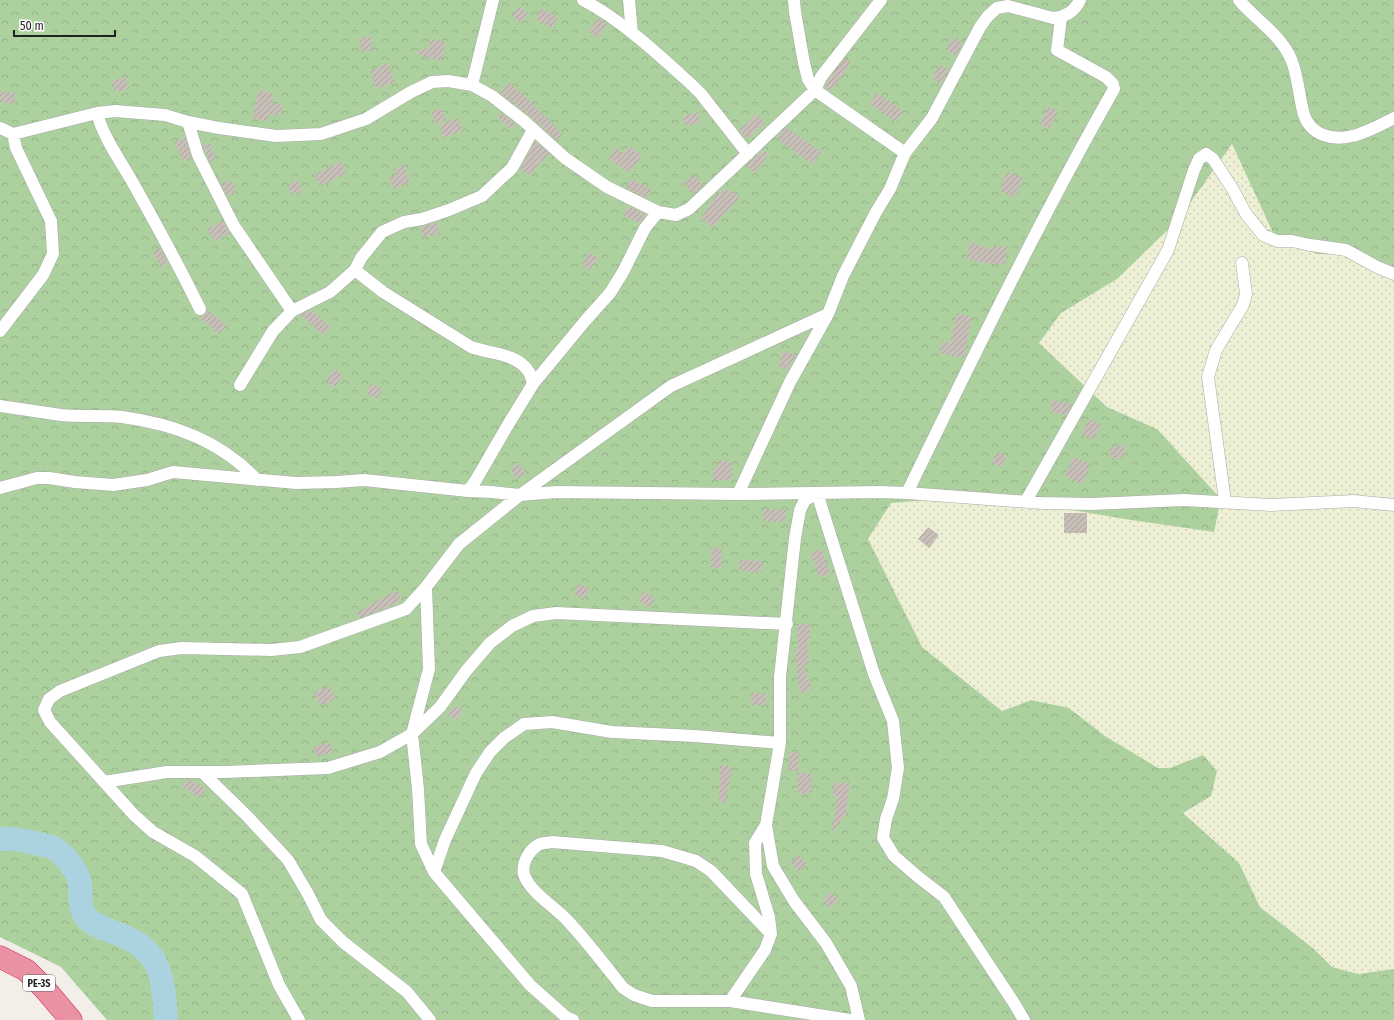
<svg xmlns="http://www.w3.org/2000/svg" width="1394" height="1020" font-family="'Fira Sans Condensed',sans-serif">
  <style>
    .farmland { fill: url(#farmland-dots) }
    .forest { fill: url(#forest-crowns) }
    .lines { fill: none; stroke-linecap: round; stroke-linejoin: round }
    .river { stroke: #aad3df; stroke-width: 24 }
    .building { fill: url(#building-hatch) }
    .street-casing { stroke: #a9a9a9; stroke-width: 13 }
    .highway-casing { stroke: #dc2a67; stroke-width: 23 }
    .street { stroke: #fff; stroke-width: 12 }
    .highway { stroke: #e892a2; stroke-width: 22 }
    .labels { text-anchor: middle; stroke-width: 3; stroke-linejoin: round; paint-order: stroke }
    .shield { fill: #fff; stroke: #646464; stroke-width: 1 }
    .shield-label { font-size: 10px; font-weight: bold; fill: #222 }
  </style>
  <defs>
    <pattern id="farmland-dots" width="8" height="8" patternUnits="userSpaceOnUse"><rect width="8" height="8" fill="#eef0d5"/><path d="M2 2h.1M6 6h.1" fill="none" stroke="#ccceb7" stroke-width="1.8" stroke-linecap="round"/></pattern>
    <pattern id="forest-crowns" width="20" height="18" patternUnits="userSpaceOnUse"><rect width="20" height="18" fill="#add19e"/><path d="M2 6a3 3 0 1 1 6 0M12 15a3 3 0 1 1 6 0" fill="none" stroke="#95b388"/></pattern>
    <pattern id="building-hatch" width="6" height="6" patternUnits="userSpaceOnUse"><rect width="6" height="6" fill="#c7bfb8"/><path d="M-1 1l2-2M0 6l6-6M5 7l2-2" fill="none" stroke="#aba49e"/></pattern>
  </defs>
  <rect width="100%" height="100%" fill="#f2efe9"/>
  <path class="farmland" d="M1232,144L1275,237L1317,254H1366L1394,274V969L1358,974L1332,967L1314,949L1260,907L1239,863L1183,812L1203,755L1170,768H1158L1105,736L1069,708L1031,700L1002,711L922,647L868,539L891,503L983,495L1131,520L1221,499L1157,429L1107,407L1039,344L1061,313L1117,279L1214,170Z"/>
  <path class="forest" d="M0,0H1394V274L1366,254H1317L1275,237L1232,144L1178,220L1117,279L1061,313L1039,343L1107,407L1157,429L1221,499L1214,532L1131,520L983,495L891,503L868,539L922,647L1002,711L1031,700L1069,708L1105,736L1158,768H1170L1203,755L1217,771L1211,796L1183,813L1239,863L1260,907L1314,949L1332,967L1358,974L1394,969V1020H107L61,967L0,937Z"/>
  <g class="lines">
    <path class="river" d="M0,839C4,839 8,839 12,839C17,839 51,846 54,848C65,855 78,871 80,884C81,894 79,909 86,917C95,927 109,930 121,935C163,951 163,982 166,1020"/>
  </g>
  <path class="building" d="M519,6L528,14L521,23L512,15Z
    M541,8L558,17L552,28L536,20Z
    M598,18L607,25L598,38L589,31Z
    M370,36L373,50L362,52L359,38Z
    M953,37L963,43L956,56L946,50Z
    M429,38L446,43L441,61L414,53L431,46Z
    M845,58L851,63L831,91L825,86L827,81Z
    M388,63L395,82L377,89L370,71Z
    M940,65L949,70L941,84L932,78Z
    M125,77L129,88L115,92L112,81Z
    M509,82L538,109L537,110L552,122L551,123L562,134L557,141L529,115L500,93Z
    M259,90L274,94L272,103L283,105L280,116L269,114L267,121L252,118Z
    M0,92L15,93L14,104L0,102Z
    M877,93L903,111L896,122L870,104Z
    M1048,106L1058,111L1049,129L1040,124Z
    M441,108L446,120L436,124L431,112Z
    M698,112L700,123L686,126L683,116Z
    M501,113L516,124L511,130L497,116Z
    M757,114L765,123L747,139L739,130Z
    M457,118L463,130L444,138L439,125Z
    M786,127L821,152L812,164L777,139Z
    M185,137L191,159L184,162L174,142Z
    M535,141L549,153L542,163L540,161L531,176L520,169Z
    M209,142L216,159L210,162L203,145Z
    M628,146L642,155L630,173L609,159L616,148L624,153Z
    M763,150L769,154L755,173L746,165Z
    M341,161L347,173L320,186L314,175Z
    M403,165L410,182L394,189L389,178L396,176L393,169Z
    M1007,172L1023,178L1015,197L1000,191Z
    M695,175L703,186L692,194L684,183Z
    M631,179L651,189L646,198L626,188Z
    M231,180L236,192L227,196L221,185Z
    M297,180L302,190L292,195L288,185Z
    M725,188L740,197L713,227L701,218L715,196L721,192Z
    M628,206L646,215L640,223L624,216Z
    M223,221L230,233L214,241L207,229Z
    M437,222L439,234L422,237L421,227Z
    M971,242L991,250L992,246L1007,247L1005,265L978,262L966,258Z
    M160,248L168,263L161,267L153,252Z
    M589,252L598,257L591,270L582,265Z
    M207,310L227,326L219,334L199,317L204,316Z
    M311,310L330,327L323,335L300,315Z
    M957,313L972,317L964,358L939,353L942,341L950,343Z
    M783,351L796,355L788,370L778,366Z
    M334,369L343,375L335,387L326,381Z
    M371,384L383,389L378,399L366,393Z
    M1052,400L1072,404L1066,415L1050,412Z
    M1090,419L1101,425L1093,440L1081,433Z
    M1123,445L1126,456L1112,460L1109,449Z
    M996,452L1006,456L1002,467L992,463Z
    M1073,457L1090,464L1082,484L1065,476Z
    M718,461H731L732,480H713V468H718Z
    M518,463L526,472L518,479L510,470Z
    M764,509L786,510L785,522L763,521Z
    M1064,513H1087V533H1064Z
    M928,527L939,535L929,548L918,539Z
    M711,548L722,549L721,568H711Z
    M822,549L830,574L819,577L811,553Z
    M739,560L762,561L761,572L739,571Z
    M578,584L590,589L585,599L573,594Z
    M397,590L402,600L389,607L360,618L357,612Z
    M644,591L655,599L649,608L638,600Z
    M797,624H810V640H807L809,664L803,665L812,689L801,693L798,684L795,650H798Z
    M330,686L335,699L320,706L314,692Z
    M751,693H766V705H751Z
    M455,705L463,711L456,720L447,714Z
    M329,742L333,752L317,757L314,747Z
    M789,752L799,753L798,771H788Z
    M720,766H731V774L725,802H719Z
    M797,773H811L812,793L798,794Z
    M186,780H190L206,789L200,798L182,786Z
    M833,783H850L846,814L832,834L837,796H833Z
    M799,855L807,864L799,872L791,862Z
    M830,892L839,901L831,908L823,901Z"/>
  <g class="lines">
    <g class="street-casing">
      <path id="street" d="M583,0C623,21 659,55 692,85L701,94L748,154
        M629,0L632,33
        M794,0L795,12L804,63L808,79L815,90L905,153
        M1239,0C1256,20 1280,34 1291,59C1298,74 1299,98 1304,115C1311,135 1332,141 1352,136C1366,133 1380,125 1394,118
        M472,85L493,0
        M97,113C102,135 121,162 133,183C156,224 179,266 200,309
        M188,122L198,155L234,226L292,311
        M0,128L13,134L97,113L115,111L165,115L188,122L219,128L276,136L321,134L366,119L411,92L432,82L448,81L472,85L492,96L524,121L565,158L607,187L658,212L676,215L689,209L815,90L821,77L881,0
        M355,270L383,292L471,347C490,354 517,353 529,372C531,376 532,380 533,384
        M0,331L43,275L53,254L51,221L16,148L13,134
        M240,385L273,331L292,311L330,292L355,270L361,258L382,232L404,222L422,219L449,210L482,196L512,168L533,130
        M0,406C20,409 40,412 61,415C81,417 102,415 122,417C174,424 221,441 257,480
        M0,488L37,478H49L75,482L113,485L147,480L173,472L296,483L336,482L364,480L468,491L492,492L520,495L671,386L828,314
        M468,491L476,480L509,423L533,384L585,321L610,293L623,272L645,228L658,212
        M817,493L874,674L893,721L898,768L893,799L886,819L883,838L894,856L917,876L944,897L1014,1003L1024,1020
        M907,493C973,357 1039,221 1114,89L1113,84L1106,77L1057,50L1061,18
        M738,494L790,382L828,314L843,276L876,212L890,189L905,153L932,118L980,27L988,16L997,8L1008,6L1053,18C1065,17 1075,11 1080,0
        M1026,501L1168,250L1194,170L1199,159L1206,154L1213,159L1232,188L1246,214L1263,235L1277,241H1292L1310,245L1346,250L1377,267L1394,274
        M1225,501L1208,377L1216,350L1243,305L1246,294L1242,263
        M426,587L429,669L412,734L418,789L421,844L434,872L530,985L566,1017L573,1020
        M202,772L247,816L288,860L308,894L321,920L343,942L407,992L430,1020
        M104,782L167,772H225L328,768L380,752L412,734L440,707L466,671L490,643L512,626L533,616L556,613L787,624
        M766,825L773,866L794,901L826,943L851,986L859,1020
        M434,872L445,840L476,773L490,752L504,738L524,724L552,722L612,732L695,736L780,743
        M771,934L711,871L696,861L662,851L552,842C548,843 541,843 538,845C528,851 520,866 525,877C532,893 553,906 566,919C586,940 604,964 623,988L634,995L652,1001H730L850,1020
        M730,1001L765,950L771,934L769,917L756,874L755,843L766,825L780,743V677L795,538L800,510L805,500L817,493
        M299,1020L279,985L242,894L195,856L153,832L134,815L50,722L44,710L49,699L60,691L159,651L182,648L271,650L300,647L406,609L426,587L459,544L520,495L556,492L738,494L879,492L907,493L1043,503L1091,504L1184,500L1271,505L1354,501L1394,505"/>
    </g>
    <g class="highway-casing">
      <path id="highway" d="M0,957L26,970L44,988L71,1020"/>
    </g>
    <use href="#street" class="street"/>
    <use href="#highway" class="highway"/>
  </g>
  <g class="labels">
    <rect class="shield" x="23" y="975" width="32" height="16" rx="3"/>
    <g class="shield-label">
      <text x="39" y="987">PE-3S</text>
    </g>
  </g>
  <path d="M14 30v6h101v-6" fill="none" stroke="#222222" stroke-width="2"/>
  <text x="20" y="30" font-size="12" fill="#222222" stroke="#ffffff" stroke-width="3" paint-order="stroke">50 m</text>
</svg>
